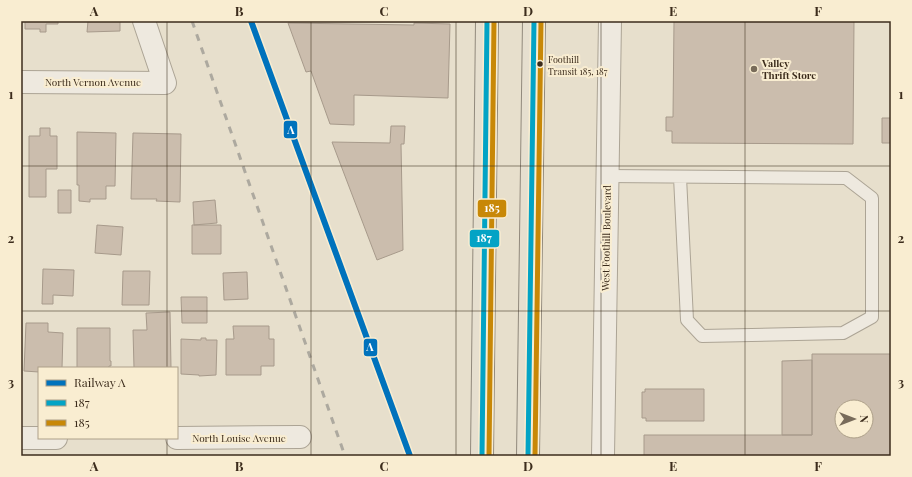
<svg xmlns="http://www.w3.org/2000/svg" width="912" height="477" font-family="'Playfair Display',serif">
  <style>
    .building { fill: #cbbdad; stroke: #a79a8b; fill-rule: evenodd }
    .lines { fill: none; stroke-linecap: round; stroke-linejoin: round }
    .service-casing { stroke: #aca495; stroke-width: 14 }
    .minor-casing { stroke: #aca495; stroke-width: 24 }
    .primary-casing { stroke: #91897c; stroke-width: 24 }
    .service { stroke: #eee9df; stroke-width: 12 }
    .minor { stroke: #eee9df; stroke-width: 22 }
    .primary { stroke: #e6dfcf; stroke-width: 22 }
    .rail { stroke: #ada99f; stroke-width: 3; stroke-dasharray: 7 7; stroke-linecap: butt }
    .bus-1-casing { stroke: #f9edd1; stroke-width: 8 }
    .bus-2-casing { stroke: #f9edd1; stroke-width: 8 }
    .bus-1 { stroke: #03a3c5; stroke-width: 5 }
    .bus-2 { stroke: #c88807; stroke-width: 5 }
    .rail-1-casing { stroke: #f9edd1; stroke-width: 9 }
    .rail-1 { stroke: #0072bc; stroke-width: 6 }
    .grid { fill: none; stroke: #3c2c1c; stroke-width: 1; stroke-opacity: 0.55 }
    .bus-dot { fill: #3c2c1c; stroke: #f9edd1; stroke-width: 1.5 }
    .poi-dot { fill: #786b5a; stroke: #f9edd1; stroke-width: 1.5 }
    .labels { text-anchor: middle; stroke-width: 4; stroke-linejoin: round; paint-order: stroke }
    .bus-label { font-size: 9px; fill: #3c2c1c; stroke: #f9edd1; text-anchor: start }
    .poi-label { font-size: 10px; font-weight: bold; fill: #3c2c1c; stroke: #f9edd1; text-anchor: start }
    .street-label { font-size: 10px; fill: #3c2c1c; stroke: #f9edd1 }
    .line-badge { stroke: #f9edd1; stroke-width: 1.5 }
    .badge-label { font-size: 11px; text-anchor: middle; font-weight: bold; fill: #fff }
    .neatline { fill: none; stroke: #3c2c1c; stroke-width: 1.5 }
    .grid-label { font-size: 13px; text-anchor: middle; font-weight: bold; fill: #3c2c1c }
  </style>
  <rect width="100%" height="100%" fill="#e7dfcc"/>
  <path class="building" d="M25,21H58V24H46V32H40V29H25Z
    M88,21H120V31L87,32Z
    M674,21H854L853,144L672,143V131H666V117H673Z
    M288,23L414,25V23L450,24L448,98L354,95V125L330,124L311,71L306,72Z
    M882,118H891V143H882Z
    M391,126H405L404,144H401L403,250L377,260L332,142L390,143Z
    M40,128H50V136H57V169H46V197H29V136H40Z
    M77,132L116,133L115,186H106V199H90V202L79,201V185H77Z
    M133,133L181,134L180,202L156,201L157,199H131Z
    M58,190H71V213H58Z
    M215,200L217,223L194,225L193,202Z
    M97,225L123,227L121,255L95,253Z
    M192,225H221V254H192Z
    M43,269L74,270L73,296L53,295V304H42Z
    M123,271H150L149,305H122Z
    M247,272L248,299L224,300L223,273Z
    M181,297H207V323H182Z
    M170,312L171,368H134L133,330H147L146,313Z
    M26,323H48V332L63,333L62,368H39V372L24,371Z
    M233,326H269V339H274V366H261V375H226V339H234Z
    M77,328H110V361H111V366H109V368H77Z
    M201,338H206V340H217L216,375L199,376V375L181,374V339L201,340Z
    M812,354H891V456H644V435H812ZM842,407H866V431H842Z
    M812,360V435H782V361Z
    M645,389H704V421H646V418H642V392H645Z"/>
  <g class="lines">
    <g class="service-casing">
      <path id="service" d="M607,176L846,178L872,198V317L843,333L702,336L687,320L680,177"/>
    </g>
    <g class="minor-casing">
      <path id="minor" d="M21,82L165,83L144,21
        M21,438H56
        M177,438L300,437
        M603,456L610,21"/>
    </g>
    <g class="primary-casing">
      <path id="primary" d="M482,456L487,21
        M528,456L534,21"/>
    </g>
    <use href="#service" class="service"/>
    <use href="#minor" class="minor"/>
    <use href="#primary" class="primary"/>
    <path class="rail" d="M192,21L345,456"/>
    <g class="bus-1-casing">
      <path id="bus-1" d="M482,456L487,21
        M528,456L534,21"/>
    </g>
    <g class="bus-2-casing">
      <path id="bus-2" d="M489,456L494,21
        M535,456L541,21"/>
    </g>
    <use href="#bus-1" class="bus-1"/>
    <use href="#bus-2" class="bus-2"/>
    <g class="rail-1-casing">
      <path id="rail-1" d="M251,21L410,456"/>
    </g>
    <use href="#rail-1" class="rail-1"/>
  </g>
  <path class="grid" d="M167,21V368M311,21V456M456,21V456M601,21V456M745,21V456M21,166H891M21,311H891M167,438V456"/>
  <circle class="bus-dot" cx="540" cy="64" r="3.5"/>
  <circle class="poi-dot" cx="754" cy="69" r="4"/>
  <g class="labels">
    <g class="bus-label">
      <text x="548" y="63">Foothill<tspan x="548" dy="12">Transit 185, 187</tspan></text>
    </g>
    <g class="poi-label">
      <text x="762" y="67">Valley<tspan x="762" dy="12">Thrift Store</tspan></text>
    </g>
    <g class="street-label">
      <text x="93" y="86">North Vernon Avenue</text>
      <text transform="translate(606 238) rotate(-89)" y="4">West Foothill Boulevard</text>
      <text x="239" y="442">North Louise Avenue</text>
    </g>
  </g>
  <g class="line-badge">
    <rect x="283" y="120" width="15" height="19" rx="4" fill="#0072bc"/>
    <rect x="477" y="199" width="30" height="19" rx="4" fill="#c88807"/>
    <rect x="469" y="229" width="31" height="19" rx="4" fill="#03a3c5"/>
    <rect x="363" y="338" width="15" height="19" rx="4" fill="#0072bc"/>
  </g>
  <g class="badge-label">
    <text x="291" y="134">A</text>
    <text x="492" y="212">185</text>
    <text x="484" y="242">187</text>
    <text x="370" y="351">A</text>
  </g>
  <rect width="912" height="477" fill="none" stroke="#f9edd1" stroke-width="44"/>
  <rect x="38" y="367" width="140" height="72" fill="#f9edd1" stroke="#ada089"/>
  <rect x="46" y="380" width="20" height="6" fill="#0072bc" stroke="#ada089"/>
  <text x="74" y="387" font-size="12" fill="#3c2c1c">Railway A</text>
  <rect x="46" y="400" width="20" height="6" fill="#03a3c5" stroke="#ada089"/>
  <text x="74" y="407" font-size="12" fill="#3c2c1c">187</text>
  <rect x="46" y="420" width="20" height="6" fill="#c88807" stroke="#ada089"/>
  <text x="74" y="427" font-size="12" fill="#3c2c1c">185</text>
  <g transform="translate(854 419) rotate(90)"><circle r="19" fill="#f9edd1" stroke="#ada089"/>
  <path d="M0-3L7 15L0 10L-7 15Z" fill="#786b5a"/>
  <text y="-6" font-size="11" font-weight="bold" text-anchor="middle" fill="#3c2c1c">N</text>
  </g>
  <rect x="22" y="22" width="868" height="433" class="neatline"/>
  <g class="grid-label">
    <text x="94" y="16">A</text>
    <text x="239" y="16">B</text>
    <text x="384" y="16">C</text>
    <text x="528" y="16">D</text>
    <text x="673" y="16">E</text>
    <text x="818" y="16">F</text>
    <text x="11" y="99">1</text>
    <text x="901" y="99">1</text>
    <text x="11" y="243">2</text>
    <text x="901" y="243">2</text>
    <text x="11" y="387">3</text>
    <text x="901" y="387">3</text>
    <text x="94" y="471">A</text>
    <text x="239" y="471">B</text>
    <text x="384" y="471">C</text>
    <text x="528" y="471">D</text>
    <text x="673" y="471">E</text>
    <text x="818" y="471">F</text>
  </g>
</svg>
